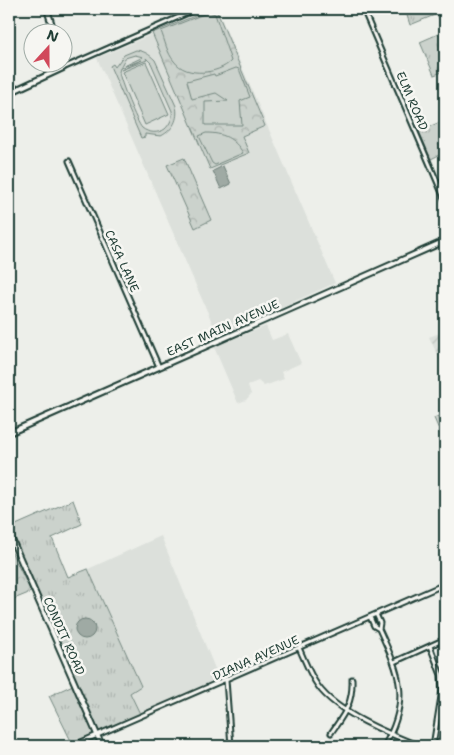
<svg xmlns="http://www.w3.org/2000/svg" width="454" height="755" font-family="'Shantell Sans',sans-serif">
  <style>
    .built { fill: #dce0db }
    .industrial { fill: url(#industrial-furrows) }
    .grass { fill: url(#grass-tufts); stroke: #758880 }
    .park { fill: url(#park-crowns); stroke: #758880 }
    .pitch { fill: #cbd2cc; stroke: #758880; fill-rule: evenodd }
    .water { fill: #9faaa4; stroke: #6c7e77 }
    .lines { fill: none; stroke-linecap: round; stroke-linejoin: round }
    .minor-casing { stroke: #1f3d34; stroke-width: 7 }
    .tertiary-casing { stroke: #1f3d34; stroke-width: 8 }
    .minor { stroke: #f6f6f2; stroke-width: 3 }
    .tertiary { stroke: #f6f6f2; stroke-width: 4 }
    .labels { text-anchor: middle; stroke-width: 5; stroke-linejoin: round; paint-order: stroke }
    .street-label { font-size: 12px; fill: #1f3d34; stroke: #f6f6f2 }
  </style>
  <defs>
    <pattern id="industrial-furrows" width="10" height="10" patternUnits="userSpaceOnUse" patternTransform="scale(1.25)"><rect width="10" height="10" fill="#dce0db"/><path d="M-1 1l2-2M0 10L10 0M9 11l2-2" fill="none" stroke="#bcc1bd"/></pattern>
    <pattern id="grass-tufts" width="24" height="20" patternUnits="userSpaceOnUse" patternTransform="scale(1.25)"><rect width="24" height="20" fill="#cbd2cc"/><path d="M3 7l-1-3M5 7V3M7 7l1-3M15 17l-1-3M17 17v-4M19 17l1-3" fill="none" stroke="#aeb5b0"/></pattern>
    <pattern id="park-crowns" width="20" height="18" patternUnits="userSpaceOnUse" patternTransform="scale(1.25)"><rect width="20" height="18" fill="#cbd2cc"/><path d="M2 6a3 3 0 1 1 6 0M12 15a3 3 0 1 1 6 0" fill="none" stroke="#aeb5b0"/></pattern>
  </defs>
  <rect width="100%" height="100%" fill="#edefea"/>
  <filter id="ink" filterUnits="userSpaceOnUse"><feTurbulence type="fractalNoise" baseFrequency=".02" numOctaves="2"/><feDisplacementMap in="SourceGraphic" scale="10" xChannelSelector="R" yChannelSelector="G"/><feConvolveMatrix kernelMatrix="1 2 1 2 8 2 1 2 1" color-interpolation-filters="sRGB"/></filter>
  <g filter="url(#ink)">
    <path class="built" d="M211,9H217L335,283L218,336L97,58Z
      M266,326L272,340L288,334L301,363L281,372L284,379L264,386L258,381L248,385L251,394L246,400L238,403L214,347Z
      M161,536L220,681L141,716L130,693L141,686L88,569Z"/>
    <path class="industrial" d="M445,331V371L429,337Z"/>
    <path class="grass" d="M405,9H445V71L434,75L420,42L445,31L437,14L410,25Z
      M445,120V152L431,159L419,131Z
      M445,413V444L434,418Z
      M73,500L82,524L52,538L68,577L88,569L141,686L130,693L141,716L73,745L49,696L75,684L9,531V528Z"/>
    <path class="park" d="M212,9H216L265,126L242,136L249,153L210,169L152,33Z
      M184,158L211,220L195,228L167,165Z
      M9,547L31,592L9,601Z
      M395,739L412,746H387L391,740Z"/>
    <path class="pitch" d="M209,12L215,14L231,61C219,74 186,78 174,61C167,53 165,41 161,31Z
      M136,50C144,51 149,54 155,60L176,106C179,119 173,130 161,136L145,134V137L141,138L110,66L113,64L115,67L124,55ZM135,55L143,57L120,68L125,58ZM146,58L151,63L172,111C173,118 170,124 165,129C158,134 148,133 142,128C137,123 120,81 119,72L120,68L142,60L121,70L147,60Z
      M146,62L169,114L145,125L122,72Z
      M236,68L239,69L250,97L240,101L242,125H205V102L228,101L216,93L192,99L187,81L214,74L215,76Z
      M206,133C223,133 234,138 243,153L215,165L212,163L199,136Z"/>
    <path class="water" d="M223,166L231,184L221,189L213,171Z
      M75 629a10 10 0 1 1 20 0a10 10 0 1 1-20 0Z"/>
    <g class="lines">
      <g class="minor-casing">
        <path id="minor" d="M363,9L445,200
          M63,68L197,9
          M69,161L159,367
          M376,614L380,623L379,629
          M370,617L374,626L379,629C400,674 411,700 384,746
          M430,646L441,675L442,690L433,746
          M299,648C305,661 310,675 318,686C337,713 389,734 420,746
          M394,662L445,639
          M226,680L231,746
          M331,733C344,714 353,704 352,679
          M72,746L445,584"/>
      </g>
      <g class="tertiary-casing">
        <path id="tertiary" d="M47,9L54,32
          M9,93L63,68L61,62
          M9,433L445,241
          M9,533L102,746"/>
      </g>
      <use href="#minor" class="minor"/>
      <use href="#tertiary" class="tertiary"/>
    </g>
  </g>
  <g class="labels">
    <g class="street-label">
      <text transform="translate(412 101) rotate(67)" y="4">ELM ROAD</text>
      <text transform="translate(122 261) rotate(66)" y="4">CASA LANE</text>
      <text transform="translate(223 328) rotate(-24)" y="4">EAST MAIN AVENUE</text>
      <text transform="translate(64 636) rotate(66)" y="4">CONDIT ROAD</text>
      <text transform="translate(256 658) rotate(-24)" y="4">DIANA AVENUE</text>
    </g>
  </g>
  <rect width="454" height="755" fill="none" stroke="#f6f6f2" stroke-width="30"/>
  <rect x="15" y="15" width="424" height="725" fill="none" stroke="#1f3d34" stroke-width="2" filter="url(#ink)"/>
  <g transform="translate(48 48) rotate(21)"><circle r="24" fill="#f6f6f2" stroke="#a0aca6"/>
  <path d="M0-4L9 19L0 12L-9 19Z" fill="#d1495b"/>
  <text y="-8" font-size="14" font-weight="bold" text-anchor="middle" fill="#1f3d34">N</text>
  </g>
</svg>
